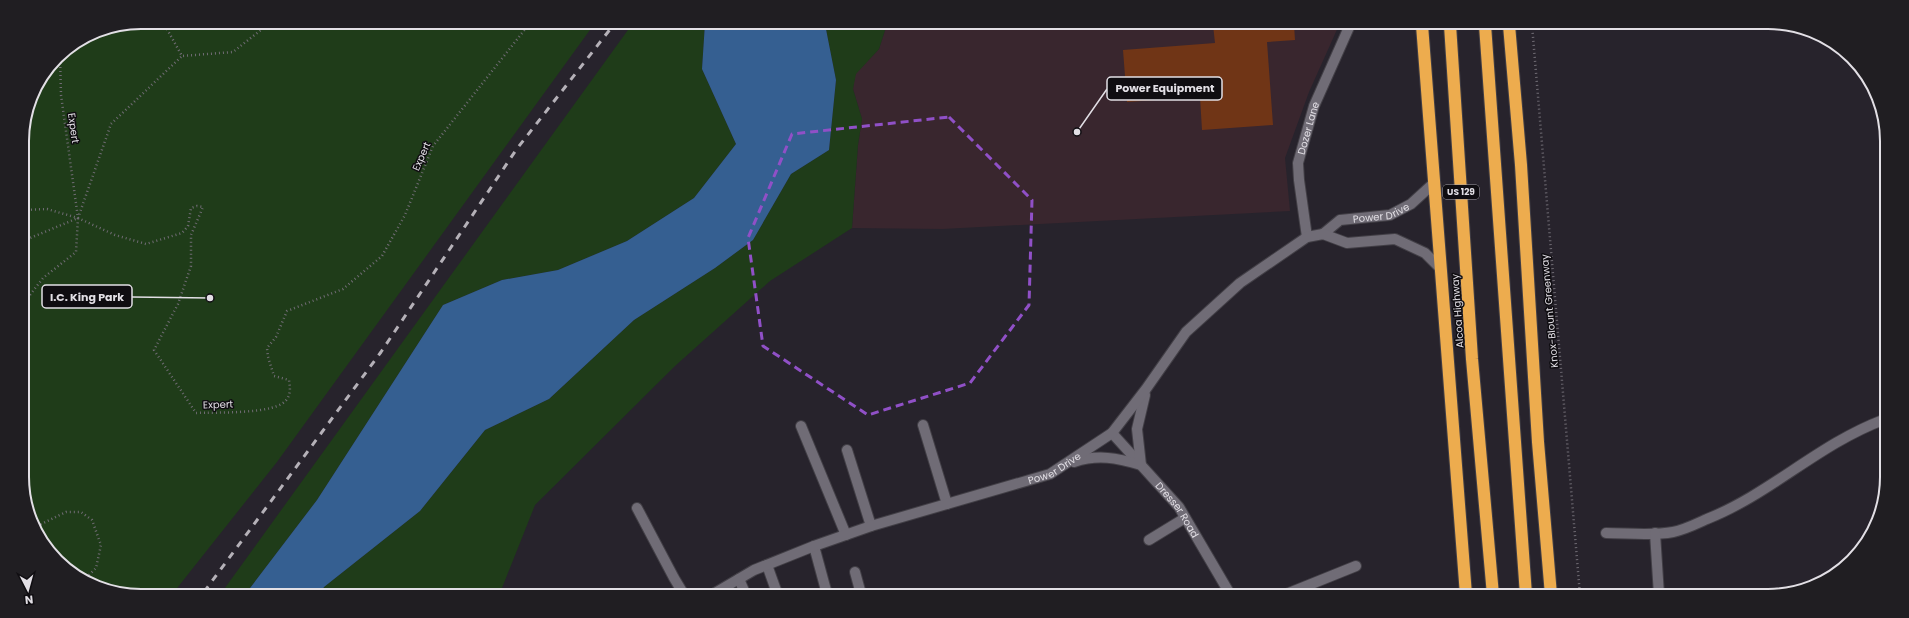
<svg xmlns="http://www.w3.org/2000/svg" width="1909" height="618" font-family="Poppins,sans-serif">
  <style>
    .industrial { fill: #39262e }
    .green { fill: #1f3c19 }
    .water { fill: #355f91 }
    .building { fill: #703516 }
    .lines { fill: none; stroke-linecap: round; stroke-linejoin: round }
    .minor-casing { stroke: #423f46; stroke-width: 12 }
    .highway-casing { stroke: #423f46; stroke-width: 14 }
    .path { stroke: #706c74; stroke-width: 2.5; stroke-dasharray: 1 3; stroke-linecap: butt }
    .minor { stroke: #706c76; stroke-width: 10 }
    .highway { stroke: #edac4e; stroke-width: 12 }
    .rail { stroke: #b5b1b8; stroke-width: 3; stroke-dasharray: 7 7; stroke-linecap: butt }
    .marked { fill: none; stroke: #9050c7; stroke-width: 3; stroke-dasharray: 8 5; stroke-linejoin: round }
    .labels { text-anchor: middle; stroke-width: 3; stroke-linejoin: round; paint-order: stroke }
    .shield { fill: #0f0d11; stroke: #a3a0a5; stroke-width: 1 }
    .shield-label { font-size: 9px; font-weight: bold; fill: #e2dfe5 }
    .street-label { font-size: 10px; fill: #e2dfe5; stroke: #0f0d11 }
    .rim { fill: none; stroke: #e2dfe5; stroke-width: 2 }
    .leader { fill: none; stroke: #e2dfe5; stroke-width: 1.5 }
    .callout-dot { fill: #e2dfe5; stroke: #0f0d11; stroke-width: 1.5 }
    .callout { fill: #0f0d11; stroke: #e2dfe5; stroke-width: 1.5 }
    .callout-label { font-size: 11px; text-anchor: middle; font-weight: bold; fill: #e2dfe5 }
  </style>
  <rect width="100%" height="100%" fill="#27232c"/>
  <path class="industrial" d="M887,24L1339,25L1309,92L1285,158L1290,211L942,229L852,228L858,145L862,119L853,89L855,74L879,49Z"/>
  <path class="green" d="M141,22L595,23L277,462L174,592H110L75,576L52,556L24,500L22,133L31,95L57,57L96,31Z
    M633,23H705L702,69L736,144L694,198L627,241L558,270L502,280L443,305L317,500L247,592H222Z
    M825,24H887L879,49L856,74L853,89L862,119L858,145L852,228L770,281L675,366L535,505L500,593L321,592L324,587L420,511L485,430L549,399L634,320L715,268L753,240L791,174L829,150L836,80Z"/>
  <path class="water" d="M705,23L825,24L836,80L829,150L791,174L753,240L715,268L634,320L549,399L485,430L420,511L324,587L321,592H247L317,500L443,305L502,280L558,270L627,241L694,198L736,144L702,69Z"/>
  <path class="building" d="M1213,25H1294L1295,40L1267,42L1273,125L1202,130L1200,97L1127,102L1123,50L1215,43Z"/>
  <g class="lines">
    <g class="minor-casing">
      <g id="minor">
        <path id="s1" d="M1323,234L1340,220L1390,215L1411,204L1434,183"/>
        <path id="s2" d="M1307,237L1299,180L1298,163L1314,106L1350,25"/>
        <path d="M923,425L947,504"/>
        <path d="M801,426L846,535"/>
        <path id="s3" d="M1112,433L1179,507L1230,594"/>
        <path d="M847,450L871,526"/>
        <path d="M1074,462C1098,454 1117,458 1141,465L1137,429L1145,395"/>
        <path d="M637,508L674,578L683,593"/>
        <path d="M1606,533C1627,533 1652,536 1673,532C1684,530 1696,524 1707,519C1770,494 1819,444 1883,420"/>
        <path d="M1655,533L1659,595"/>
        <path d="M1149,540L1185,518"/>
        <path d="M814,546L827,594"/>
        <path d="M767,565L777,593"/>
        <path d="M855,572L861,594"/>
        <path d="M739,579L745,593"/>
        <path id="s4" d="M715,593L754,570L814,546L871,526L1050,474L1112,433L1146,389L1186,332L1240,283L1307,237L1323,234L1347,243L1395,239L1425,253L1441,269"/>
        <path d="M1284,595L1356,566"/>
      </g>
    </g>
    <g class="highway-casing">
      <path id="highway" d="M1422,25L1466,595
        M1450,25L1472,359L1493,595
        M1485,25L1526,595
        M1509,25L1521,165L1538,442L1551,595"/>
    </g>
    <path class="path" d="M163,22L182,56L233,52L271,22
      M1532,25L1580,595
      M60,55L61,95L78,218L115,235L146,244L182,233L188,226L191,208L197,206L203,207L191,235V266L178,304L154,350L196,413C214,412 278,415 287,399C291,393 290,387 289,380L274,376L268,357L267,348L276,337L287,311L343,289L382,256L405,215L433,146L530,23
      M23,210L47,209L78,218L111,124L182,56
      M23,241L78,218L76,252L43,278L23,304
      M37,526L66,512H81L92,520L101,545L96,568L84,580"/>
    <use href="#minor" class="minor"/>
    <use href="#highway" class="highway"/>
    <path class="rail" d="M204,592L381,352L516,150L615,23"/>
  </g>
  <path class="marked" d="M949,117L1032,200L1029,305L970,383L868,415L763,346L748,238L792,134Z"/>
  <g class="labels">
    <rect class="shield" x="1443" y="185" width="36" height="14" rx="3"/>
    <g class="shield-label">
      <text x="1461" y="195">US 129</text>
    </g>
    <g class="street-label">
      <text transform="translate(74 128) rotate(82)" y="4">Expert</text>
      <text dy="4" stroke="none"><textPath href="#s2" startOffset="111">Dozer Lane</textPath></text>
      <text transform="translate(421 156) rotate(-66)" y="4">Expert</text>
      <text dy="4" stroke="none"><textPath href="#s1" startOffset="64">Power Drive</textPath></text>
      <text transform="translate(1457 311) rotate(-94)" y="4">Alcoa Highway</text>
      <text transform="translate(1549 311) rotate(-95)" y="4">Knox-Blount Greenway</text>
      <text transform="translate(218 404) rotate(-2)" y="4">Expert</text>
      <text dy="4" stroke="none"><textPath href="#s4" startOffset="363">Power Drive</textPath></text>
      <text dy="4" stroke="none"><textPath href="#s3" startOffset="101">Dresser Road</textPath></text>
    </g>
  </g>
  <path d="M0 0H1909V618H0ZM141 29H1768A112 112 0 0 1 1880 141V477A112 112 0 0 1 1768 589H141A112 112 0 0 1 29 477V141A112 112 0 0 1 141 29Z" fill="#201e22" fill-rule="evenodd"/>
  <path class="rim" d="M141 29H1768A112 112 0 0 1 1880 141V477A112 112 0 0 1 1768 589H141A112 112 0 0 1 29 477V141A112 112 0 0 1 141 29Z"/>
  <path class="leader" d="M1077 132L1107 89M210 298L132 297"/>
  <g class="callout-dot">
    <circle cx="1077" cy="132" r="4"/>
    <circle cx="210" cy="298" r="4"/>
  </g>
  <g class="callout">
    <rect x="1107" y="77" width="115" height="23" rx="4"/>
    <rect x="42" y="285" width="90" height="23" rx="4"/>
  </g>
  <g class="callout-label">
    <text x="1165" y="92">Power Equipment</text>
    <text x="87" y="301">I.C. King Park</text>
  </g>
  <g transform="translate(28 590) rotate(174)" stroke="#0f0d11" stroke-width="3" paint-order="stroke">
  <path d="M0-3L7 15L0 10L-7 15Z" fill="#e2dfe5"/>
  <text y="-6" font-size="11" font-weight="bold" text-anchor="middle" fill="#e2dfe5">N</text>
  </g>
</svg>
